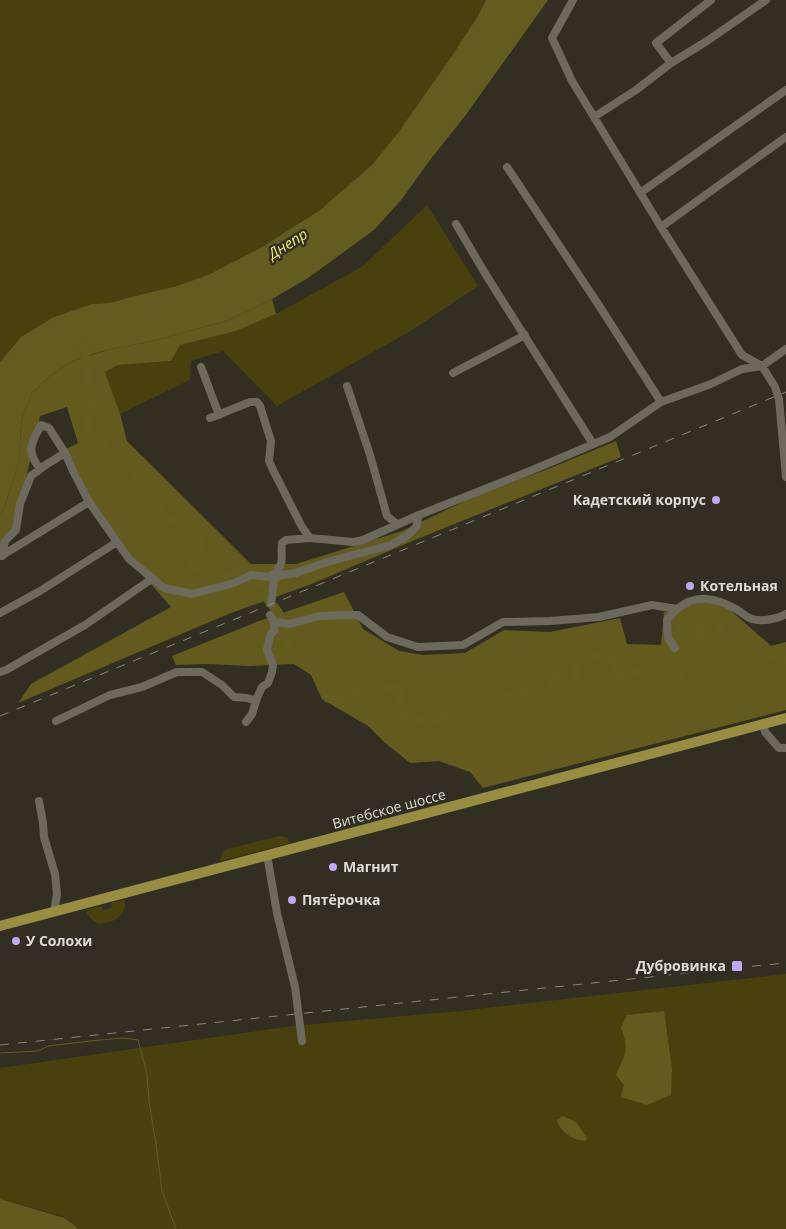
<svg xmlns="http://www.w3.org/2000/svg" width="786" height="1229" font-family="'Open Sans',sans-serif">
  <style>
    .green { fill: #48410e }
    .forest { fill: #635b1e }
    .water { fill: #635c1f }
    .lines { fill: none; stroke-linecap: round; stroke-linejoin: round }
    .stream { stroke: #635c1f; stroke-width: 1 }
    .river { stroke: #635c1f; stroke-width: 9 }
    .minor { stroke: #6c6a5c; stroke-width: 8 }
    .major { stroke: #978e42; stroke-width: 10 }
    .rail { stroke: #88877d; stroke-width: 1; stroke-dasharray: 9 9; stroke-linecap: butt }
    .poi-dot { fill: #bbaaf6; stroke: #302f22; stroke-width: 2 }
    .labels { text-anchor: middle; stroke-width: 5; stroke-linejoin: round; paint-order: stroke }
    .poi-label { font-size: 14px; font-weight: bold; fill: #deddd5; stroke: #302f22; text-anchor: start }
    .street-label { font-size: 14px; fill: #deddd5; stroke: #302f22 }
    .water-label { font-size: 15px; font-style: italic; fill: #f4e779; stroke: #302f22 }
  </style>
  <rect width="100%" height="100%" fill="#302f22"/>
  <path class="green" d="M0,0H486L478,16L447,63L397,134L372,165L320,210L262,247L210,274L177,286L143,294L109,303L92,304L21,337L0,362Z
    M427,205L478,286L409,332L277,406L223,351L191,361L190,380L120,414L105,372L118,365L171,361L180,345L236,331L276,314L363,266Z
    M279,836L287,837L290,843L220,861L222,853L227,849Z
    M123,900L125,901C126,912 119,920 109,922C108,922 101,924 100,924C95,923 90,918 87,914V910L89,909L102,906L103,910L112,908L111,903Z
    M786,974V1229H79L65,1217L0,1199V1068L292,1026L460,1011Z"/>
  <path class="forest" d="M272,299L276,314L236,331L180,345L171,361L118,365L105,372L120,414L127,441L251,564H296L402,531L473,497L548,469L616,441L621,457L422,537L309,585L231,613L18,703L31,684L171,607L150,583L129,562L62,451L78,443L67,407L40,416L15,528L0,546V515L5,505L15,474L19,458L21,425L23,414L32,393L50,376L72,361L111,349L149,342L229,320Z
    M344,592L363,629L399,651L423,655L465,653L504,630L550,632L620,618L627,644L661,645L664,612L706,601L729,609L771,646L786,642V710L483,788L470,772L439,761L410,763L384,742L368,726L322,699L311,675L294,664L250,666L208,664L176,665L172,656L259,621Z
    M664,1011L672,1069L671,1095L647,1105L621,1097L624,1085L616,1075C625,1053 630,1051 621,1028L627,1015Z
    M0,1199L65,1218L79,1229H0Z"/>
  <path class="water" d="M486,0H548L465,116L430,160L402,199L374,230L308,278L272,299L229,320L149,342L111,349L93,354L72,361L50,376L32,393L23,414L21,425L19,458L15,474L5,505L0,515V362L21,337L52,318L92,304L109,303L143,294L177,286L210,274L262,247L320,210L372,165L397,134L447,63L478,16Z
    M563,1116L576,1122L587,1138L585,1141C573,1140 560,1132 557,1120Z"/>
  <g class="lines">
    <path class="stream" d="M0,1053L38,1051L48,1046L90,1041L123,1038L138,1040L147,1074L149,1102L156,1144L162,1191L176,1229"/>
    <path class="river" d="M84,346L92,405L87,432L103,443L101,450L114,461L116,468L129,466C137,473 140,484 145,492L151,495L162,512L161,522C180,517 182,521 193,535L199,534C205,549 201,554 190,565L195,569L204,565L215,573L229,579L237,571L243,573L253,582L268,585V600L278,612L282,629L291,639L286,648L293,657L325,672V683L328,698L343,700L353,689L368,702L386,687L398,688L403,716L426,721H435L461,708L472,710L487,720L492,710L488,702L528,691L532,678L544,671L558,677L551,687L562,695L578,683L575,664L585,653L614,660L619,676C631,674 655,666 665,671C668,673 671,678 674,680L681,676L676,662L670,655L680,628L685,631L692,644L701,637L700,621L712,613L722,623L717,635V649L735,668L744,674C755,669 763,660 772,654L786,661"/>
    <path class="minor" d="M573,0L552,38L572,81L661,227
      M671,63L707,41L766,0
      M594,117L636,90L671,63L656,43L711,0
      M507,167L598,304L661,402
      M640,193L786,90
      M456,224L486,275L593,444
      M762,366L742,355L661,227L786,137
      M762,366L775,387L779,399L786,477
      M201,367L219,415
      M453,373L525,335
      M347,386L370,455L387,516L397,524
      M210,418L250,402H257L260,406L271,441L269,461L273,470L302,527L310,538L353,542L363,540L419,515L530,471L610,437L661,402L711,384L742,369L762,366L786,349
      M40,469C26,451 31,443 41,425L49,428L65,453
      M1,556L89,502
      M2,556L5,541L16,530L20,504L31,476L44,466L65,453L73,471L89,502L129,559L164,588L192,594L234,583L251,575L270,577
      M270,577C287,563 280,562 282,543L286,540L310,538
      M271,603L272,598L274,579L282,575L296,573L327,562L391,545L408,535L416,527L419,515
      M0,613L40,591L117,542
      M274,622L290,624L319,616L358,615L387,637L418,647L463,645L503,622L550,621L599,617L652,605L677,609
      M675,648L668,638L667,620C670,616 674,612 677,609C697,593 716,598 736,609C741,612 746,617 752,619C761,622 778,619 786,614
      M0,672L6,670L85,625L153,578
      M56,721L110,695L142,687L177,672H202L222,685L234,697L247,698L256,701
      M246,722L252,714L257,698L262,687L268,683L272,672L273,665L267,650L270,635L274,631V622L270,615
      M763,724L765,732L779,748H786
      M39,801L43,823L44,837L55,874L57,894L54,912
      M267,855L277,913L295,987L302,1041"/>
    <path class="major" d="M0,926L786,718"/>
    <path class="rail" d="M0,716L786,392
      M0,1045L755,966L786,963"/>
  </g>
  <g class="poi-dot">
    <circle cx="716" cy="500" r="5"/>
    <circle cx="690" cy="586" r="5"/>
    <circle cx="333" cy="867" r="5"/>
    <circle cx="292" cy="900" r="5"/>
    <circle cx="16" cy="941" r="5"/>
    <rect x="731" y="960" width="12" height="12" rx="2.5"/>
  </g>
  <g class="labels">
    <g class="poi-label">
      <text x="706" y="505" text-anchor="end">Кадетский корпус</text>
      <text x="700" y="591">Котельная</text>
      <text x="343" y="872">Магнит</text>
      <text x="302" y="905">Пятёрочка</text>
      <text x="26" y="946">У Солохи</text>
      <text x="726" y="971" text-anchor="end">Дубровинка</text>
    </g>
    <g class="street-label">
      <text transform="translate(389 809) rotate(-15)" y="5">Витебское шоссе</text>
    </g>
    <g class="water-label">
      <text transform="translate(288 244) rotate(-32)" y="5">Днепр</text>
    </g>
  </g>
</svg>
